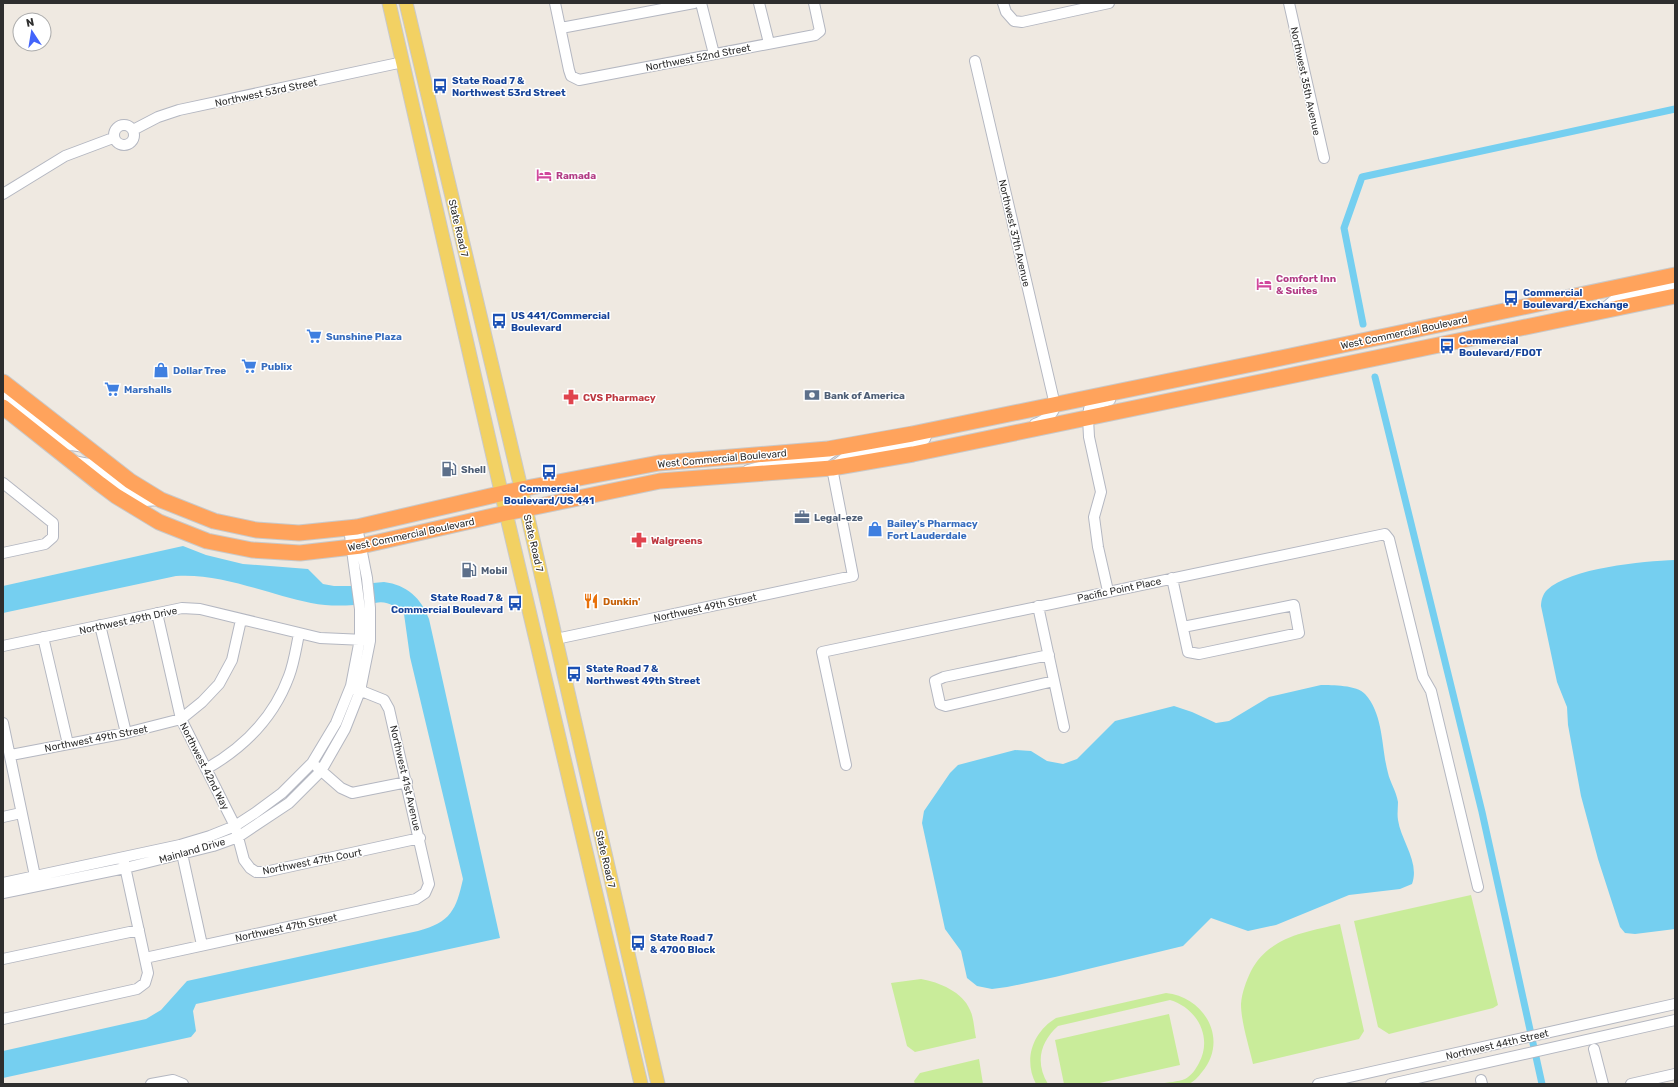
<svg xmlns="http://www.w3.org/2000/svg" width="1678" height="1087" font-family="Rubik,sans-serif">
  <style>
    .pitch { fill: #c9ec9a }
    .water { fill: #75cff0 }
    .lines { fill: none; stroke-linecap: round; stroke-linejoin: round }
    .canal { stroke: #75cff0; stroke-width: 7 }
    .minor-casing { stroke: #b4b7c1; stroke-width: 12 }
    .major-casing { stroke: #c9c9c9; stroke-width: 15 }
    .highway-casing { stroke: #c9c9c9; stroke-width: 17 }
    .minor { stroke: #fff; stroke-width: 10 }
    .major { stroke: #f2d163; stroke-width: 13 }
    .highway { stroke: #ffa35c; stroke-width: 15 }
    .labels { text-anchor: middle; stroke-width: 3; stroke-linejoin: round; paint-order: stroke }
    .street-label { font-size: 10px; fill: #2e2e2e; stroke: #fff }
    .transit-label { font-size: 10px; font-weight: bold; fill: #164399; stroke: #fff; text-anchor: start }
    .hotel-label { font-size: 10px; font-weight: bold; fill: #b23c85; stroke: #fff; text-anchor: start }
    .shop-label { font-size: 10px; font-weight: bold; fill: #366cbe; stroke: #fff; text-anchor: start }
    .service-label { font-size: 10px; font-weight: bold; fill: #4e5e75; stroke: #fff; text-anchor: start }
    .health-label { font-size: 10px; font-weight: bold; fill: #be3a42; stroke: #fff; text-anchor: start }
    .food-label { font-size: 10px; font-weight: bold; fill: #c56008; stroke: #fff; text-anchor: start }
  </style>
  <rect width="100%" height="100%" fill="#efe9e1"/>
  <path class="pitch" d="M1471,895L1498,1005L1493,1008L1389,1034L1378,1027L1354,921Z
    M1340,924L1364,1031L1359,1039L1253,1064C1249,1046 1241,1022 1241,1004C1242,992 1246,982 1251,971C1269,937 1305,932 1340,924Z
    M921,979C939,982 963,992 970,1010C974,1018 974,1029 976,1038L915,1052L907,1046L891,983Z
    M1166,993C1205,997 1229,1040 1202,1072C1199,1076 1193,1083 1188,1084C1180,1086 1169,1084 1160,1084C1168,1082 1178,1082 1185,1079C1191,1076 1196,1069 1199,1063C1213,1037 1197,1008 1170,1000L1058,1026C1040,1042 1035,1063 1048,1084H1036C1023,1059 1033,1032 1056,1018Z
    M1169,1014L1180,1065L1095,1084H1064L1055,1040Z
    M979,1059L983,1084H915L914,1081L920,1073Z"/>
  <path class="water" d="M183,546L206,555L243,564L308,569L323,584L334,586H352L354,605C340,606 326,606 311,603C266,594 222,573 176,576L3,613V586Z
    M1675,560V929L1635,934L1625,933L1620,927L1598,859L1581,796L1568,725L1567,707L1557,682L1541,606C1541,600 1543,594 1547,590C1570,568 1643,561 1675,560Z
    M384,582C407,585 421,598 429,619L500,938L196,1004L193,1011L196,1031L191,1037L3,1078V1051L146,1019L161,1010L187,981L418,931C451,922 456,910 463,879L410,657L404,614C396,606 386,600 375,603L373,583Z
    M1321,685C1332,685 1357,685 1365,694C1384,715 1381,747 1388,773C1390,782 1396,791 1398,802C1398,808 1397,814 1398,820C1401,841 1420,862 1412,884L1400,889L1349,895L1276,925L1248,931L1211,918L1183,946L1055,977L1007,987L992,989L977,986L967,978L961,951L945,929L922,823L924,811L950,773L958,765L1015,750L1031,751L1047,761L1063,764L1077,759L1115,721L1174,706L1192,712L1216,723L1229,721L1269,697Z"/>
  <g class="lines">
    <path class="canal" d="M1363,324L1344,228L1362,177L1675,109
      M1375,377L1482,812L1542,1084"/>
    <g class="minor-casing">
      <path id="minor" d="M555,3L569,70L571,76L579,80L815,35L820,31L814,3
        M701,3L714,54
        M759,3L769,43
        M1003,3L1006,12L1014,21L1022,22L1109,3
        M1289,3L1324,158
        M561,28L694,3
        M975,61L1055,405C1054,415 1045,420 1035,424
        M114 135a10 10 0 1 1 20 0a10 10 0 1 1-20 0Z
        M133,130L158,117L179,110L403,62
        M3,194L65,156L113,138
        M1602,310L1614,300L1675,285
        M3,395L64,444L85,447
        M73,461L89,464L133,495L145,501L161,500
        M748,470L774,463L822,459L836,449
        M3,483L53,523V537L45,544L3,553
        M1172,578L1188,652L1199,654L1299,633L1294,605L1183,627
        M1108,591L1098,547L1094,517L1101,492L1089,437L1088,418L1089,409L1093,405L1110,400
        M1038,606L1064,727
        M157,613L181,719L235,826L244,860L250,868L256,872H265L420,838
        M100,625L126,733
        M43,637L68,744
        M556,639L853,576L832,468L846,457L917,443L925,439L928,431
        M3,646L182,608L200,609L320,638L365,640
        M1049,655L944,677L935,681L940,704L946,706L1054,681
        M3,723L36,881
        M11,755L126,733L181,719L202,702L219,684L232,660L241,620
        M846,765L822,652L1385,534L1389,539L1423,677L1431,691L1478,887
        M317,767L341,788L352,793L407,782
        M206,769C243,748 274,717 289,676C294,663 296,648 299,634
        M3,817L21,813
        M181,849L202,945
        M3,883L180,845L210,836L235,826L255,813L282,793L312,763L336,723L351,686L360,639V609L349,528
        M3,893L125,868L213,846L238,837L289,803L321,771L345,729L360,691L370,641V608L367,578L357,527
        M145,958L416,899L425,893L429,884L389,709L384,700L354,688
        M3,959L139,930
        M3,1019L137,989L145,983L148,973L124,862
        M1594,1049L1603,1084
        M1481,1080L1482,1084
        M151,1084L173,1080L183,1084
        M1318,1084L1675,1004
        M1391,1084L1675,1020
        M1631,1084L1675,1074"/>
    </g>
    <g class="major-casing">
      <path id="major" d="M389,3L506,513L641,1084
        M406,3L526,509L658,1084"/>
    </g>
    <g class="highway-casing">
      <path id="highway" d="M3,382L130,481L161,500L214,521L256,530L299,533L357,527L521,489L659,463L828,449L912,434L1281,358L1675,275
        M3,407L100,484L116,496L159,522L207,541L252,550L300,553L361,546L506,513L660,481L832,468L913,454L1675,296"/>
    </g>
    <use href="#minor" class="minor"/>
    <use href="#major" class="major"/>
    <use href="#highway" class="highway"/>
  </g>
  <defs>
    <g id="bus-bare" transform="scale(1.2)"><path d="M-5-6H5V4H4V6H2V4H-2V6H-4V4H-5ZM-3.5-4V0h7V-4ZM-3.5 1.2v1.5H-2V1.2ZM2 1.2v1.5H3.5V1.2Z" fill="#1a4fb4" stroke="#fff" stroke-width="2.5" paint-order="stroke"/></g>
    <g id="hotel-bare" transform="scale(1.2)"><path d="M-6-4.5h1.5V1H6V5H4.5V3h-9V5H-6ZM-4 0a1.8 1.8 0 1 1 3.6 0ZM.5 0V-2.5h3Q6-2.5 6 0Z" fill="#d1479c" stroke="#fff" stroke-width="2.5" paint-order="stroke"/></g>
    <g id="supermarket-bare" transform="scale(1.2)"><path d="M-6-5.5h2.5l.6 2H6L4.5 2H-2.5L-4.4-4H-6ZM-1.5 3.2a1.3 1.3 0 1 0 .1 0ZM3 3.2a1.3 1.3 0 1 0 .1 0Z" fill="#3f7fe0" stroke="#fff" stroke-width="2.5" paint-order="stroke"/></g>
    <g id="shop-bare" transform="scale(1.2)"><path d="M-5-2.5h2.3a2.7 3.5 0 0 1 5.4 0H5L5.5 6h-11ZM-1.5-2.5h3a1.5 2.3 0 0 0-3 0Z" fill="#3f7fe0" stroke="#fff" stroke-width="2.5" paint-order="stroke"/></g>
    <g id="bank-bare" transform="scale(1.2)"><path d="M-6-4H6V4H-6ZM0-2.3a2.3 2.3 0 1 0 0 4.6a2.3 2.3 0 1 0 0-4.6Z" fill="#5c6f8a" stroke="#fff" stroke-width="2.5" paint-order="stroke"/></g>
    <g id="pharmacy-bare" transform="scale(1.2)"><path d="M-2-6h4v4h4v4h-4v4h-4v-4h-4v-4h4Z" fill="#e0444e" stroke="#fff" stroke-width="2.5" paint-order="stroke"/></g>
    <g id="fuel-bare" transform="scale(1.2)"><path d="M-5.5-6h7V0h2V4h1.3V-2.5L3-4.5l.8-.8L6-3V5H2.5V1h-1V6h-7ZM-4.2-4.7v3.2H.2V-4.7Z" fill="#5c6f8a" stroke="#fff" stroke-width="2.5" paint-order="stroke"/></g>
    <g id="office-bare" transform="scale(1.2)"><path d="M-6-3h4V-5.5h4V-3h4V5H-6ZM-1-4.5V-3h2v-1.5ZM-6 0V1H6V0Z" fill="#5c6f8a" stroke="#fff" stroke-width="2.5" paint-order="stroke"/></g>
    <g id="restaurant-bare" transform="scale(1.2)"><path d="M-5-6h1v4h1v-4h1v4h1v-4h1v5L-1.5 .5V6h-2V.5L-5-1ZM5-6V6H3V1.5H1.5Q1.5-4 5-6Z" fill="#e8710a" stroke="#fff" stroke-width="2.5" paint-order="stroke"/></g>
  </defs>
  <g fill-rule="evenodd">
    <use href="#bus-bare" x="440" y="86"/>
    <use href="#hotel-bare" x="544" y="175"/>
    <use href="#hotel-bare" x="1264" y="284"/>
    <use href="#bus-bare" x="1511" y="298"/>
    <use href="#bus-bare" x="499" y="321"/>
    <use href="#supermarket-bare" x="314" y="336"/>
    <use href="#bus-bare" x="1447" y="346"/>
    <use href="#supermarket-bare" x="249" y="366"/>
    <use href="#shop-bare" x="161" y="370"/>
    <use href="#supermarket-bare" x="112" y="389"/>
    <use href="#bank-bare" x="812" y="395"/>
    <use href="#pharmacy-bare" x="571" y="397"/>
    <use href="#fuel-bare" x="449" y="469"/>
    <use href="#bus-bare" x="549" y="472"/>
    <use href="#office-bare" x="802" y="517"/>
    <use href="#shop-bare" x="875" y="529"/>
    <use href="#pharmacy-bare" x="639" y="540"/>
    <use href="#fuel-bare" x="469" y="570"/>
    <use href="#restaurant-bare" x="591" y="601"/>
    <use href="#bus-bare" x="515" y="603"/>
    <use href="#bus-bare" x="574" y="674"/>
    <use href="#bus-bare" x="638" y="943"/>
  </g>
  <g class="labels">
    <g class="street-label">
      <text transform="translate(698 57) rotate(-11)" y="4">Northwest 52nd Street</text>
      <text transform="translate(1306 81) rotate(78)" y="4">Northwest 35th Avenue</text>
      <text transform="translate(266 92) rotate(-12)" y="4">Northwest 53rd Street</text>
      <text transform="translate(459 228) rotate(77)" y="4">State Road 7</text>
      <text transform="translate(1015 233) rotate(77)" y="4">Northwest 37th Avenue</text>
      <text transform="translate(1404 332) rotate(-12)" y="4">West Commercial Boulevard</text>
      <text transform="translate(722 458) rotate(-5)" y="4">West Commercial Boulevard</text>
      <text transform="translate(411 534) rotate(-12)" y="4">West Commercial Boulevard</text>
      <text transform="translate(534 543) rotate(77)" y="4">State Road 7</text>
      <text transform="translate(1119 589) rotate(-12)" y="4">Pacific Point Place</text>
      <text transform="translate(705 607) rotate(-12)" y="4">Northwest 49th Street</text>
      <text transform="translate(128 620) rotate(-12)" y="4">Northwest 49th Drive</text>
      <text transform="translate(96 738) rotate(-11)" y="4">Northwest 49th Street</text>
      <text transform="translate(205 766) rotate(63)" y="4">Northwest 42nd Way</text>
      <text transform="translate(406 778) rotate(77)" y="4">Northwest 41st Avenue</text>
      <text transform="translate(192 850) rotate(-16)" y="4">Mainland Drive</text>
      <text transform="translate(606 859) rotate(77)" y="4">State Road 7</text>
      <text transform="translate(312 861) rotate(-11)" y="4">Northwest 47th Court</text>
      <text transform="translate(286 927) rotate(-12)" y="4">Northwest 47th Street</text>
      <text transform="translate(1497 1044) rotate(-13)" y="4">Northwest 44th Street</text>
    </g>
    <g class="transit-label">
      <text x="452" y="84">State Road 7 &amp;<tspan x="452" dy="12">Northwest 53rd Street</tspan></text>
      <text x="1523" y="296">Commercial<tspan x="1523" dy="12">Boulevard/Exchange</tspan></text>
      <text x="511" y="319">US 441/Commercial<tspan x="511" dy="12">Boulevard</tspan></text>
      <text x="1459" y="344">Commercial<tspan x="1459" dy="12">Boulevard/FDOT</tspan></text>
      <text x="549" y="492" text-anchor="middle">Commercial<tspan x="549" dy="12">Boulevard/US 441</tspan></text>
      <text x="503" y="601" text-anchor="end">State Road 7 &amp;<tspan x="503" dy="12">Commercial Boulevard</tspan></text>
      <text x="586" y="672">State Road 7 &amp;<tspan x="586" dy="12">Northwest 49th Street</tspan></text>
      <text x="650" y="941">State Road 7<tspan x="650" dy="12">&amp; 4700 Block</tspan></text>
    </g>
    <g class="hotel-label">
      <text x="556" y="179">Ramada</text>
      <text x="1276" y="282">Comfort Inn<tspan x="1276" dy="12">&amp; Suites</tspan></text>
    </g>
    <g class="shop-label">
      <text x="326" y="340">Sunshine Plaza</text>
      <text x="261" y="370">Publix</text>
      <text x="173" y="374">Dollar Tree</text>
      <text x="124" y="393">Marshalls</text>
      <text x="887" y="527">Bailey's Pharmacy<tspan x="887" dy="12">Fort Lauderdale</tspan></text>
    </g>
    <g class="service-label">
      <text x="824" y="399">Bank of America</text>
      <text x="461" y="473">Shell</text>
      <text x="814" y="521">Legal-eze</text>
      <text x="481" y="574">Mobil</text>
    </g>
    <g class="health-label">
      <text x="583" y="401">CVS Pharmacy</text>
      <text x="651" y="544">Walgreens</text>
    </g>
    <g class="food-label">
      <text x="603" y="605">Dunkin'</text>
    </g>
  </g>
  <rect width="1678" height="1087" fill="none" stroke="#2e2e2e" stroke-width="8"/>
  <g transform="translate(32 32) rotate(348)"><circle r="19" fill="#ffffff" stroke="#ababab"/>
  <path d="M0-3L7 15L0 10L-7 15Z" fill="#4264fb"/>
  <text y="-6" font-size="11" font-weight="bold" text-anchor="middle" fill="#2e2e2e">N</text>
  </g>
</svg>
